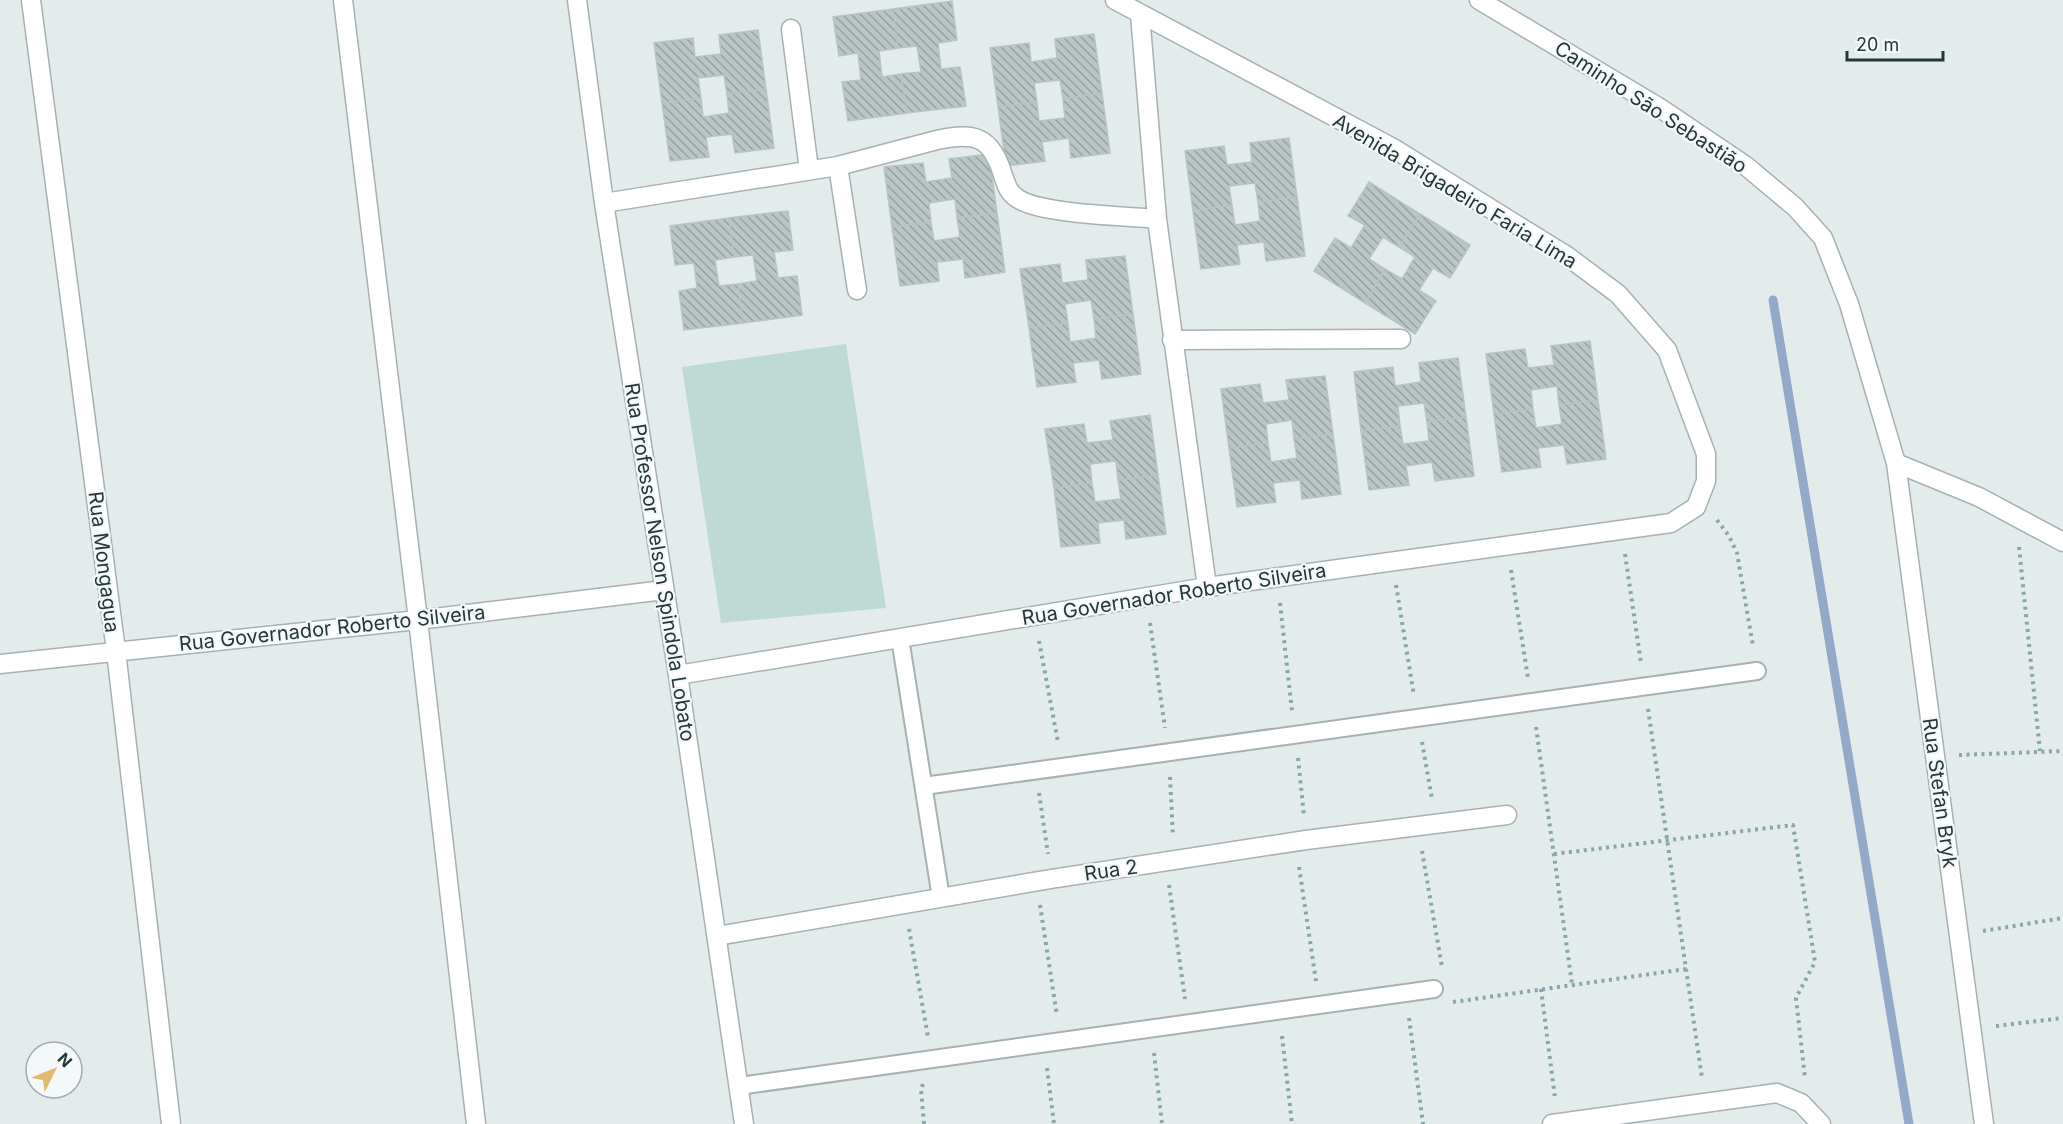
<svg xmlns="http://www.w3.org/2000/svg" width="2063" height="1124" font-family="Inter,sans-serif">
  <style>
    .green { fill: #bfdad2 }
    .lines { fill: none; stroke-linecap: round; stroke-linejoin: round }
    .stream { stroke: #92a9c9; stroke-width: 9 }
    .building { fill: url(#building-back-hatch); stroke: #b7c4c4; stroke-width: 1.5 }
    .service-casing { stroke: #a6b1b3; stroke-width: 20 }
    .minor-casing { stroke: #a6b1b3; stroke-width: 21 }
    .path { stroke: #88a7ab; stroke-width: 4; stroke-dasharray: 3 4.5; stroke-linecap: butt }
    .service { stroke: #fff; stroke-width: 16 }
    .minor { stroke: #fff; stroke-width: 18 }
    .labels { text-anchor: middle; stroke-width: 4.5; stroke-linejoin: round; paint-order: stroke }
    .street-label { font-size: 20px; fill: #25373b; stroke: #f4f8f8 }
  </style>
  <defs>
    <pattern id="building-back-hatch" width="6" height="6" patternUnits="userSpaceOnUse" patternTransform="scale(1.5)"><rect width="6" height="6" fill="#b9c6c5"/><path d="M-1 5l2 2M0 0l6 6M5-1l2 2" fill="none" stroke="#96a2a1"/></pattern>
  </defs>
  <rect width="100%" height="100%" fill="#e3ebeb"/>
  <path class="green" d="M846,344L886,608L721,623L682,367Z"/>
  <g class="lines">
    <path class="stream" d="M1773,300L1909,1124"/>
  </g>
  <path class="building" d="M952,1L957,40L938,43L941,69L960,67L966,106L907,113L901,74L921,72L917,46L898,48L893,9Z
    M893,9L898,48L879,51L882,77L901,74L907,113L848,121L842,82L861,80L858,53L839,56L833,17Z
    M758,30L766,89L727,94L724,75L698,78L701,98L662,103L654,43L693,38L695,57L721,54L719,35Z
    M1094,34L1102,93L1063,99L1060,80L1034,83L1037,102L998,107L990,48L1029,43L1031,62L1057,58L1055,39Z
    M766,89L774,148L735,153L732,134L706,137L709,157L670,161L662,103L701,98L703,117L729,113L727,94Z
    M1102,93L1110,153L1071,158L1069,138L1042,142L1045,161L1006,166L998,107L1037,102L1039,121L1065,118L1063,99Z
    M1289,138L1297,197L1258,202L1255,183L1229,186L1232,205L1193,211L1185,151L1224,146L1227,165L1252,162L1250,143Z
    M989,154L997,213L957,218L955,199L929,203L931,222L892,227L884,167L923,163L926,182L952,178L949,159Z
    M1369,182L1420,214L1399,247L1383,237L1369,259L1385,269L1365,303L1314,271L1335,238L1351,248L1365,225L1348,216Z
    M1297,197L1305,256L1266,261L1264,242L1237,245L1240,264L1201,269L1193,211L1232,205L1235,225L1260,221L1258,202Z
    M788,211L793,250L774,252L778,278L797,276L802,315L743,323L738,284L757,281L753,255L734,257L729,218Z
    M997,213L1005,272L965,278L963,259L937,262L939,281L900,286L892,227L931,222L934,241L960,237L957,218Z
    M1420,214L1470,245L1450,278L1433,268L1419,290L1436,301L1415,334L1365,303L1385,269L1402,279L1415,257L1399,247Z
    M729,218L734,257L715,260L719,286L738,284L743,323L684,330L679,291L697,288L694,263L675,265L670,226Z
    M1125,256L1133,314L1094,319L1091,300L1065,304L1068,323L1029,328L1020,269L1060,264L1062,283L1088,280L1086,260Z
    M1133,314L1141,374L1102,379L1099,360L1073,363L1076,382L1037,387L1029,328L1068,323L1070,342L1096,338L1094,319Z
    M1590,341L1598,400L1559,405L1557,386L1531,390L1533,409L1494,414L1486,354L1525,349L1528,368L1554,365L1551,346Z
    M1458,358L1466,417L1427,422L1424,403L1398,406L1400,426L1361,431L1354,372L1393,367L1395,386L1421,382L1419,363Z
    M1325,376L1333,434L1294,439L1292,420L1266,424L1268,443L1229,448L1221,389L1260,384L1263,403L1289,400L1286,380Z
    M1598,400L1606,459L1567,464L1564,445L1538,448L1541,467L1502,472L1494,414L1533,409L1536,428L1562,424L1559,405Z
    M1150,415L1158,475L1118,480L1116,461L1090,464L1092,483L1054,488L1045,429L1084,424L1087,443L1113,440L1110,421Z
    M1466,417L1474,476L1435,481L1432,462L1406,466L1409,485L1369,490L1361,431L1400,426L1403,444L1429,441L1427,422Z
    M1333,434L1341,494L1302,499L1300,480L1273,483L1276,502L1237,507L1229,448L1268,443L1271,462L1297,458L1294,439Z
    M1158,475L1166,534L1126,539L1124,520L1098,523L1100,543L1061,547L1054,488L1092,483L1095,502L1121,499L1118,480Z"/>
  <g class="lines">
    <g class="service-casing">
      <path id="service" d="M900,638L941,898
        M924,786L1757,671
        M739,1086L1434,989"/>
    </g>
    <g class="minor-casing">
      <path id="minor" d="M31,0L116,651L171,1124
        M343,0L418,620L476,1124
        M577,0L604,203L678,675L744,1124
        M1479,0L1660,108L1746,166L1795,207L1823,238L1849,304L1896,463L1984,1124
        M1140,14L1157,219L1207,587
        M791,29L809,170
        M838,166L857,290
        M604,203L838,166L937,140C975,132 991,136 1003,175C1006,184 1008,192 1017,198C1037,214 1127,216 1157,219
        M1172,340L1401,339
        M1896,463L1979,497L2063,542
        M0,664L418,620L664,590
        M678,675L1207,587L1671,523L1696,507L1706,481V454L1667,350L1618,294L1567,256L1393,148L1115,0
        M717,936L1051,879L1306,840L1507,815
        M1552,1124L1777,1093L1801,1103L1821,1124"/>
    </g>
    <path class="path" d="M1717,520L1729,536L1737,553L1753,646
      M2019,547L2040,751
      M1625,554L1641,663
      M1511,570L1528,678
      M1396,585L1414,696
      M1280,603L1292,711
      M1150,623L1165,728
      M1039,641L1058,742
      M1648,709L1702,1078
      M1536,727L1572,984
      M1422,742L1432,799
      M1959,755L2063,751
      M1298,758L1304,816
      M1170,777L1173,836
      M1039,793L1048,854
      M1422,851L1442,967
      M1554,854L1793,825L1815,962L1796,998L1805,1078
      M1299,867L1316,981
      M1169,885L1185,999
      M1040,905L1057,1016
      M909,929L928,1037
      M1983,931L2063,918
      M1541,989L1555,1098
      M1453,1002L1686,969
      M1409,1018L1423,1124
      M1996,1026L2063,1018
      M1282,1036L1292,1124
      M1154,1053L1162,1124
      M1047,1068L1054,1124
      M923,1084L921,1089L924,1124"/>
    <use href="#service" class="service"/>
    <use href="#minor" class="minor"/>
  </g>
  <g class="labels">
    <g class="street-label">
      <text transform="translate(1651 107) rotate(33)" y="7">Caminho São Sebastião</text>
      <text transform="translate(1455 191) rotate(31)" y="7">Avenida Brigadeiro Faria Lima</text>
      <text transform="translate(104 562) rotate(83)" y="7">Rua Mongagua</text>
      <text transform="translate(660 562) rotate(81)" y="7">Rua Professor Nelson Spindola Lobato</text>
      <text transform="translate(1174 594) rotate(-9)" y="7">Rua Governador Roberto Silveira</text>
      <text transform="translate(332 628) rotate(-6)" y="7">Rua Governador Roberto Silveira</text>
      <text transform="translate(1940 793) rotate(82)" y="7">Rua Stefan Bryk</text>
      <text transform="translate(1111 870) rotate(-8)" y="7">Rua 2</text>
    </g>
  </g>
  <g transform="translate(54 1070) rotate(47)"><circle r="28" fill="#f4f8f8" stroke="#a1abac" stroke-width="1.5"/>
  <path d="M0-4.5L10 22L0 15L-10 22Z" fill="#e1ba6c"/>
  <text y="-9" font-size="16" font-weight="bold" text-anchor="middle" fill="#25373b">N</text>
  </g>
  <path d="M1847 51v9h96v-9" fill="none" stroke="#25373b" stroke-width="3"/>
  <text x="1856" y="51" font-size="18" fill="#25373b" stroke="#f4f8f8" stroke-width="4.5" paint-order="stroke">20 m</text>
</svg>
